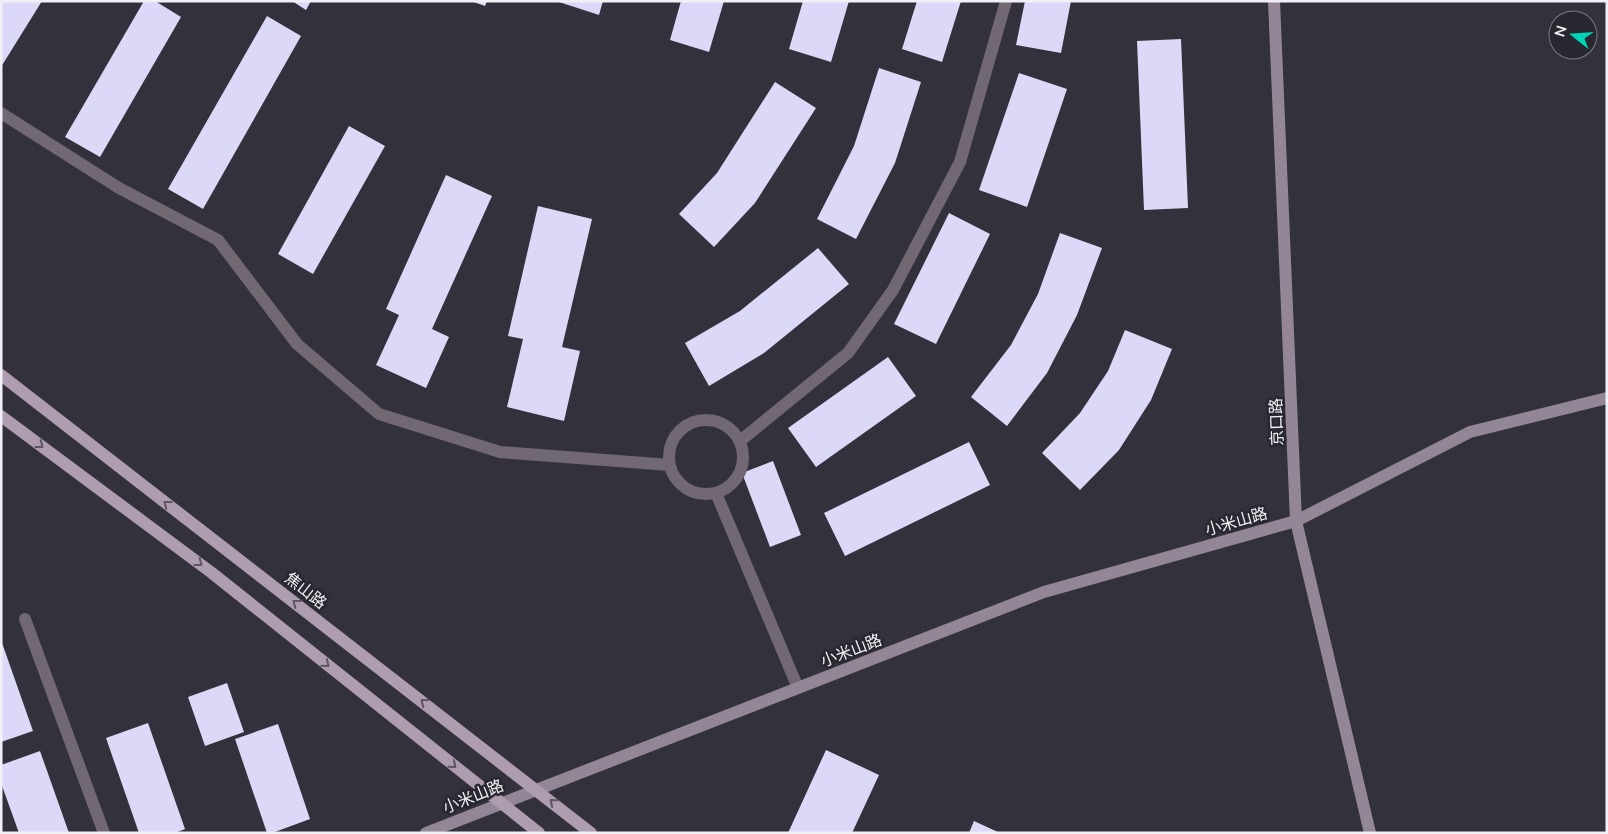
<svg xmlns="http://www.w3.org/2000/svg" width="1608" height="834" font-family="Lato,'Noto Sans SC',sans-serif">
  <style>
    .building { fill: #dcd9f8 }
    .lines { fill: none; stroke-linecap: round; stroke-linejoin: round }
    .street { stroke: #716873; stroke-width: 12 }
    .secondary { stroke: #938696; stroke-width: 12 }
    .primary { stroke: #ae9cb1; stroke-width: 12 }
    .oneway { stroke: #5e5664 }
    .labels { text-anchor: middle; stroke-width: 5; stroke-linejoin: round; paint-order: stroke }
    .street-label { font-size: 16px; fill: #f1f0f6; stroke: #292830 }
  </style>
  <rect width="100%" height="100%" fill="#33313b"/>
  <path class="building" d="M1,1H42L1,67Z
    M144,1H155L181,17L100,157L65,137Z
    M292,1H311L306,10Z
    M471,1H487L485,6Z
    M556,1H603L599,15Z
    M681,1H724L709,52L670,40Z
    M803,1H849L831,62L789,49Z
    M917,1H961L942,62L902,49Z
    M1025,1H1071L1061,53L1016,45Z
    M267,16L301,36L203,209L168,189Z
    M1181,39L1188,208L1144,210L1137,41Z
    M879,68L921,82L895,163L856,239L817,219L854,146Z
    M1019,73L1067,89L1027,207L979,190Z
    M775,82L816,108L755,203L714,247L679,214L717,173Z
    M349,126L385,146L313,274L278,254Z
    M446,175L492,196L432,329L449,337L426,388L376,365L399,315L386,309Z
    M538,206L592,219L562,347L580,351L564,421L507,407L523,339L508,336Z
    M949,213L990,234L936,344L894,324Z
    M1060,233L1102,248L1077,315L1047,373L1007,426L971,397L1011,345L1038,294Z
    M818,248L849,284L764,353L709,386L685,343L740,311Z
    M1125,330L1172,349L1151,400L1119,450L1080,490L1042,453L1080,413L1108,371Z
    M888,357L916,396L816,467L788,428Z
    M969,442L990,485L845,556L824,513Z
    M773,461L801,535L770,547L742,473Z
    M1,640L33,731L1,742Z
    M227,683L244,732L205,746L188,697Z
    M148,723L185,829L175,833H139L106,738Z
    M278,724L310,819L272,833H267L235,739Z
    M826,750L879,775L852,833H788Z
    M40,751L69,833H19L1,783V765Z
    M974,821L1000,833H969Z"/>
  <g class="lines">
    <path class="street" d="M1,113L119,188L218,240L297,344L379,414L500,452L670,465
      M669 457a37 37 0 1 1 74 0a37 37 0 1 1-74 0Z
      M740,441L848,353L893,290L960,162L1006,1
      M716,493L798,688
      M25,619L104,833"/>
    <path class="secondary" d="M1274,1L1296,521L1370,833
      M426,833L1044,592L1296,521L1470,432L1607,398"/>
    <path class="primary" d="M1,375L591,833
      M1,416L212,573L539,833"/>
  </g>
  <defs><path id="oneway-chevron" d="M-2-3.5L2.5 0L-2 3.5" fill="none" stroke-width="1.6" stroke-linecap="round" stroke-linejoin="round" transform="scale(1.25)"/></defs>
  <g class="oneway">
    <use href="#oneway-chevron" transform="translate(40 445) rotate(37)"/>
    <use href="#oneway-chevron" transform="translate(167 504) rotate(-142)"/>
    <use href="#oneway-chevron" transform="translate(199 563) rotate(37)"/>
    <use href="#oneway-chevron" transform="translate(296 603) rotate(-142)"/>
    <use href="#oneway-chevron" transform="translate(326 664) rotate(39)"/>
    <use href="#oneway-chevron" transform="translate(424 702) rotate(-142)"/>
    <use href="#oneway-chevron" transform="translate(453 765) rotate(39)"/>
    <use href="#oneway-chevron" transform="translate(553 802) rotate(-141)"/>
  </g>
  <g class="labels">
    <g class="street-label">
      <text transform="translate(1276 422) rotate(-92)" y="6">京口路</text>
      <text transform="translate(1236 521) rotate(-16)" y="6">小米山路</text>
      <text transform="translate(306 590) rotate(38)" y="6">焦山路</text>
      <text transform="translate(851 650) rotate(-21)" y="6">小米山路</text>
      <text transform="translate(473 796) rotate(-22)" y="6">小米山路</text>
    </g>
  </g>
  <rect width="1608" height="834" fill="none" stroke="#f1f0f6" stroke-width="5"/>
  <g transform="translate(1573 35) rotate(287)"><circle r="24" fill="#292830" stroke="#79787f"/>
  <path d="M0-4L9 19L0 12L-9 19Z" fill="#01d5b6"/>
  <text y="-8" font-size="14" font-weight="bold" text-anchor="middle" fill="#f1f0f6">N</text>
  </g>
</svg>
